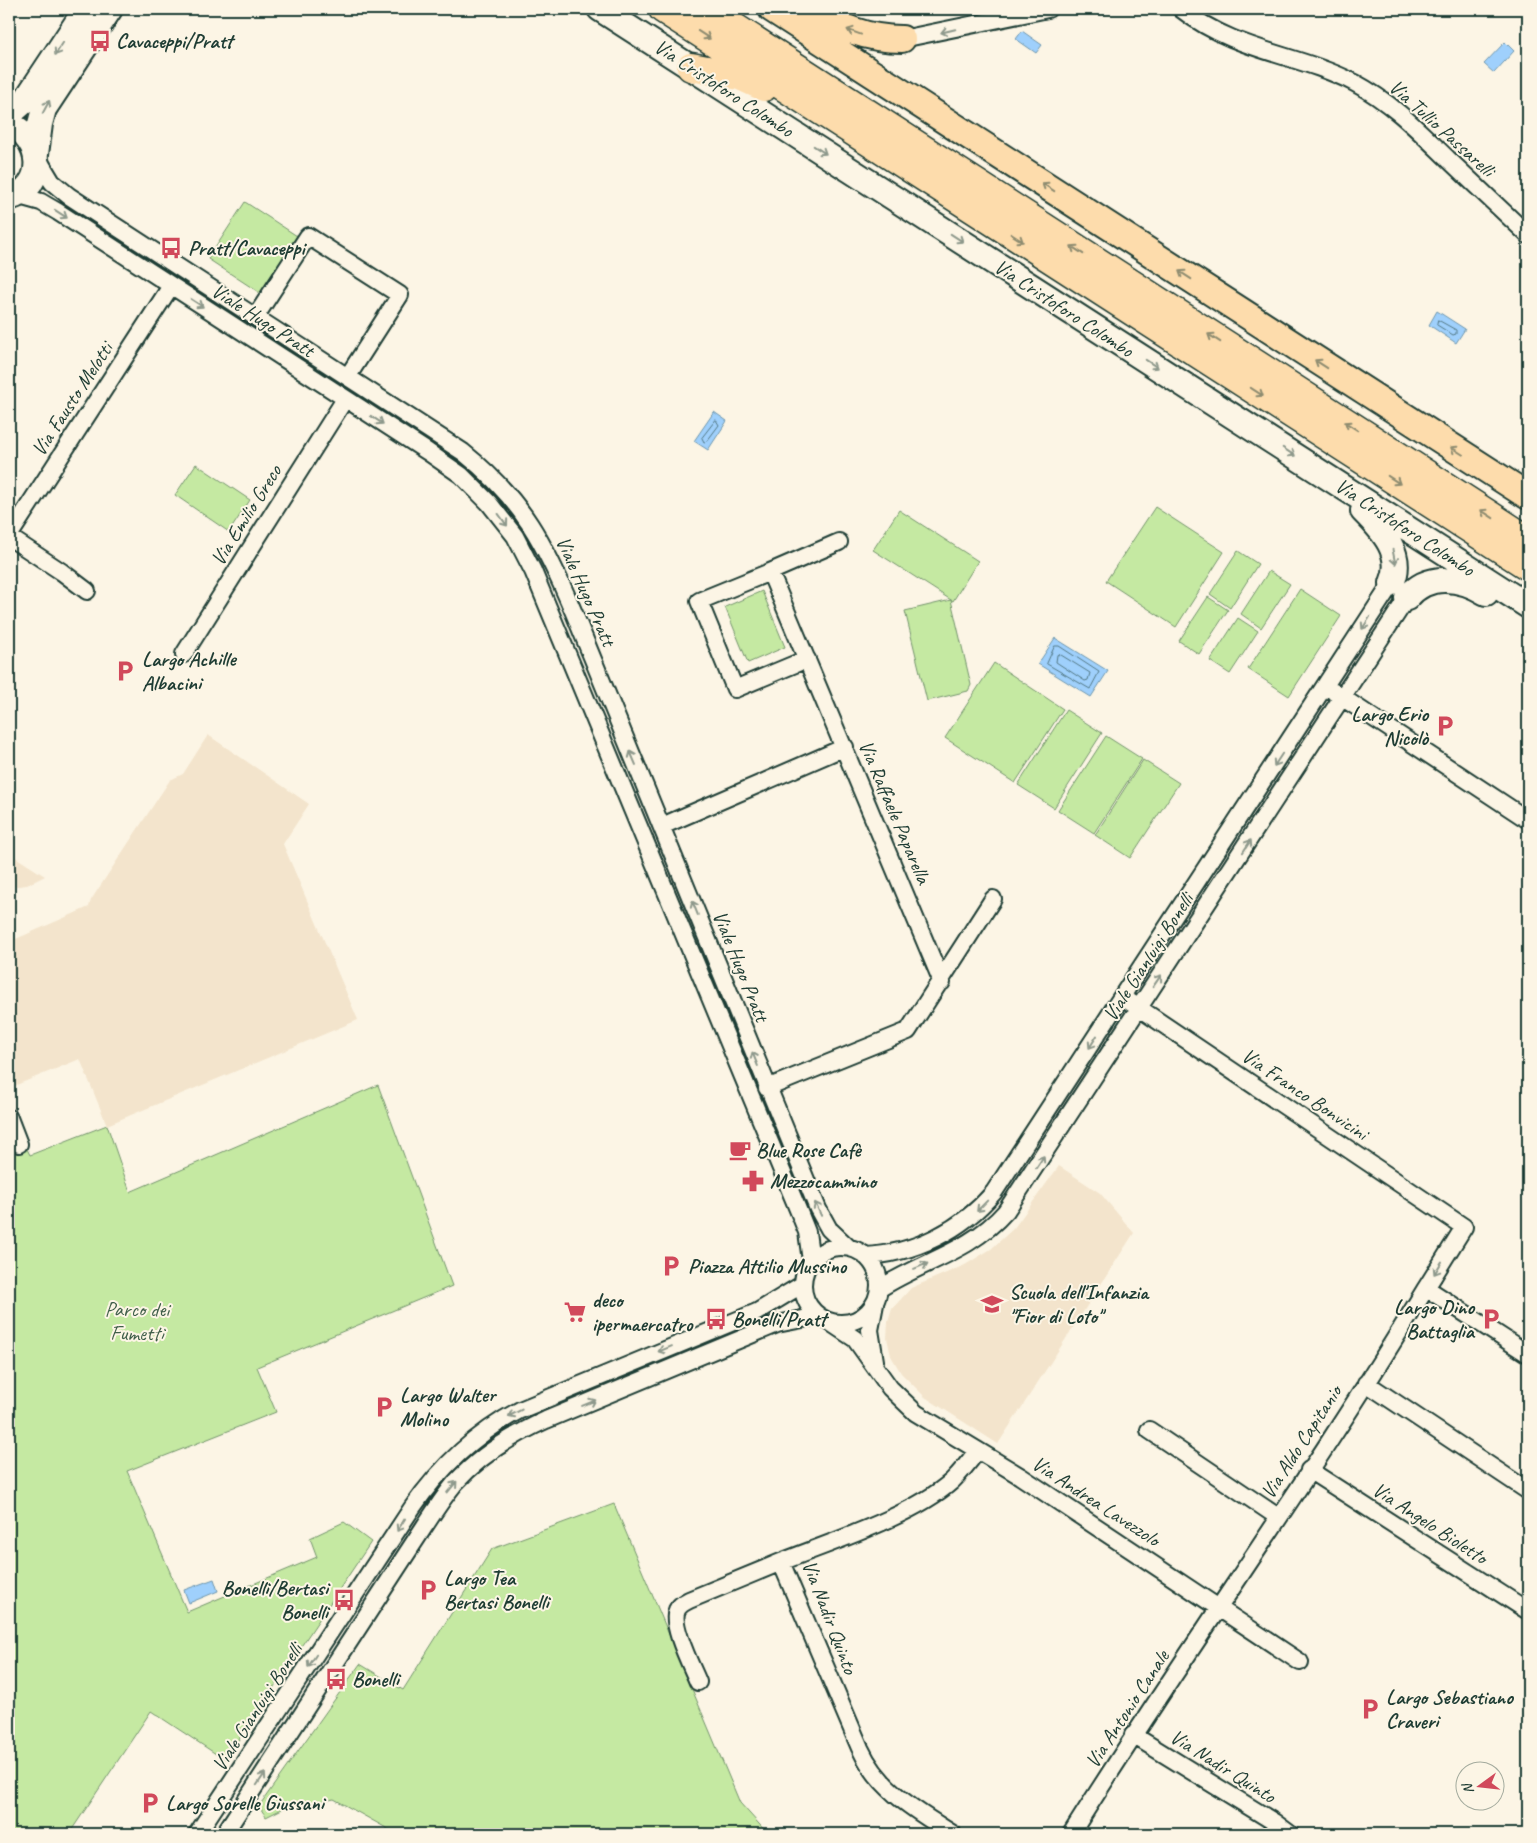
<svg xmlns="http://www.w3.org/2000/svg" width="1537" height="1843" font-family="Caveat,sans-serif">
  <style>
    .built { fill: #f3e4cc }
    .green { fill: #c5e9a2; stroke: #72936b }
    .water { fill: #9fd0fc; stroke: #6c95ac }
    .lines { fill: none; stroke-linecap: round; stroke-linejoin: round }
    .shore { stroke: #527884; stroke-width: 1 }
    .street-casing { stroke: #1f3d34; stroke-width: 20 }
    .secondary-casing { stroke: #1f3d34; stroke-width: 28 }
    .primary-casing { stroke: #1f3d34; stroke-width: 30 }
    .highway-casing { stroke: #1f3d34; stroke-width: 31 }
    .street { stroke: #fcf5e5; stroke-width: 16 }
    .secondary { stroke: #fcf5e5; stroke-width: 24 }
    .primary { stroke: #fddcac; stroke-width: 26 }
    .highway { stroke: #fddcac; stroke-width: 28 }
    .oneway { stroke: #8e998c }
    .oneway2 { stroke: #8e8c70 }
    .labels { text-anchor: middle; stroke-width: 4; stroke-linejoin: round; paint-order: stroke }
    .poi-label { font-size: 21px; font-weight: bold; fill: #1f3d34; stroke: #fcf5e5; text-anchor: start }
    .street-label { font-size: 21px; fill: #1f3d34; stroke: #fcf5e5 }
    .park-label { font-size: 21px; fill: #405f4a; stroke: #fcf5e5 }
  </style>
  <rect width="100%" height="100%" fill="#fcf5e5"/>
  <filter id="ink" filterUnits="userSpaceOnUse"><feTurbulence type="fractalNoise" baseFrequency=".02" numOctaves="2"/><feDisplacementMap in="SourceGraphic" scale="10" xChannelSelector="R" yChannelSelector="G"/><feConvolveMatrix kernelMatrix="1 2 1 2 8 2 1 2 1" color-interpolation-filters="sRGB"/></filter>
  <g filter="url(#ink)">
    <path class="built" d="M208,735L309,804L283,844L358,1020L107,1125L80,1059L9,1088V942L89,907L91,900L170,780L183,774Z
      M9,853L45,876L27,885L9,887Z
      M1059,1166L1100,1193L1134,1233L998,1444L925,1397L901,1373L891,1356L887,1338L888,1322L892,1309L911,1288L965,1265L991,1249L1014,1228Z"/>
    <path class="green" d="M245,202L297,236L260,293L208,259Z
      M196,464L250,500L229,532L175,495Z
      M1155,507L1224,552L1176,627L1106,581Z
      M899,510L978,561L953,601L951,600L971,685L968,691L927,701L905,611L951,600L873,550Z
      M1238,551L1258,564L1230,608L1210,594Z
      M1269,571L1290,584L1261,628L1241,614Z
      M1300,589L1341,616L1289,696L1248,669Z
      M762,591L785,647L748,663L725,607Z
      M1208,597L1228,610L1199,654L1179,641Z
      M1238,618L1258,631L1230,674L1210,661Z
      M994,663L1063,709L1015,783L945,738Z
      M1066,710L1102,733L1054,808L1018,785Z
      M1106,736L1142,759L1094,833L1058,810Z
      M1143,760L1179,783L1130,858L1095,835Z
      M378,1085L452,1286L257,1367L276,1412L127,1471L187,1612L317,1557L310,1538L344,1522L371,1542L225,1760L151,1711L69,1834H9V1149L24,1143L30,1155L107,1125L130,1192Z
      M614,1504L740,1803L768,1834H397L334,1799L284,1808L266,1817L259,1806L360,1664L403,1690L492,1549Z"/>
    <path class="water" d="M1022,31L1042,45L1036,53L1016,39Z
      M1505,42L1514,51L1494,73L1484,64Z
      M1437,311L1465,329L1456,343L1429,325Z
      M714,412L727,421L708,450L694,441Z
      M1055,638L1108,671L1091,697L1038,664Z
      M214,1579L218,1591L189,1603L184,1590Z"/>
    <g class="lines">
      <path class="shore" d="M1438,320L1456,330V334L1453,335L1437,325Z
        M716,420L719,425L707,441L704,442L702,438Z
        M1055,646H1059L1099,672L1090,689L1047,664Z
        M1061,655L1090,673L1088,680L1085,681L1056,662L1057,655Z"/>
      <g class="street-casing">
        <path id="street" d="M1181,9C1236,52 1296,53 1355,83C1391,102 1419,131 1448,159C1475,185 1502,210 1528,235
          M902,39L1048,9
          M37,157L52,182L69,196L463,452C523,500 545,544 574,613L818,1209L829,1229L848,1247
          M16,195L41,202L58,212L428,452L461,475L489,503L515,536L533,571L799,1212L807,1232L811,1261
          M256,316L308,236L400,295L348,376
          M9,536L171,286
          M9,537L62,572L87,591
          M839,542L770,572L942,982
          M770,572L699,601L735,689L807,659
          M184,654L345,399
          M1334,692L1528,820
          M662,826L845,747
          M1130,1002L1464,1227L1426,1288L1528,1354
          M767,1088L908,1031L993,899
          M9,1118L19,1144
          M803 1285a38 38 0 1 1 76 0a38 38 0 1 1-76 0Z
          M865,1256C914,1254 962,1230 994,1192L1392,583
          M879,1289C924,1260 969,1253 1006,1211L1407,598
          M831,1323L855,1339L890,1388L916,1413L1020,1476L1300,1662
          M875,1361L870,1330L875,1304
          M1366,1383L1528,1491
          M1149,1430L1278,1517
          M1309,1470L1528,1611
          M698,1682C692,1667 670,1625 677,1610C679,1605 685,1602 689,1600L781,1562
          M1133,1735L1274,1822L1290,1834
          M197,1834L412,1508C441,1466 475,1434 520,1410L757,1312L803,1284
          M224,1834L424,1527C434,1512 444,1496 456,1482C480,1456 513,1435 546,1420L777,1324L818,1316
          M953,1834C915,1810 879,1790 860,1748L781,1562C831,1542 913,1516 952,1481C961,1472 969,1462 977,1451
          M1071,1834C1186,1650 1314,1474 1426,1288"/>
      </g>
      <g class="secondary-casing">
        <path id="secondary" d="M600,9L1528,606
          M9,115L25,101L86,9
          M9,124C43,138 48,187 9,198
          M36,154L40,124L44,109L110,9
          M1363,511C1382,530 1405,554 1392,583
          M1407,598C1428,572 1461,578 1486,593"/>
      </g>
      <g class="primary-casing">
        <path id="primary" d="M772,9L1528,496
          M812,9C840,28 867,39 902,39"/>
      </g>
      <g class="highway-casing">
        <path id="highway" d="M663,9L1528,566
          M706,9L1528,540
          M691,67L740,76L764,87"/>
      </g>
      <use href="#street" class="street"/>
      <use href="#secondary" class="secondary"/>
      <use href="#primary" class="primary"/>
      <use href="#highway" class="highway"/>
    </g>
    <defs><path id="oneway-shaft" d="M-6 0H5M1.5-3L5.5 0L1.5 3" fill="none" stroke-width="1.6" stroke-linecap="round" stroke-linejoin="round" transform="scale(1.25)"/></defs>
    <g class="oneway">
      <use href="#oneway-shaft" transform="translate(948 31) rotate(167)"/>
      <use href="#oneway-shaft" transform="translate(59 49) rotate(123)"/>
      <use href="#oneway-shaft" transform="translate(46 107) rotate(-62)"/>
      <use href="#oneway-shaft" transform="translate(820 150) rotate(33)"/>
      <use href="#oneway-shaft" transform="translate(61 214) rotate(33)"/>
      <use href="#oneway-shaft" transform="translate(957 238) rotate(33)"/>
      <use href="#oneway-shaft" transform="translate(197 303) rotate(33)"/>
      <use href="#oneway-shaft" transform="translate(1152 364) rotate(33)"/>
      <use href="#oneway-shaft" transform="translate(377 420) rotate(33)"/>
      <use href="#oneway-shaft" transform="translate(1289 452) rotate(33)"/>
      <use href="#oneway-shaft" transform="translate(503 520) rotate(54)"/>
      <use href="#oneway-shaft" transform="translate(1394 557) rotate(79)"/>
      <use href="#oneway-shaft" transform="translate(1366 623) rotate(123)"/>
      <use href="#oneway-shaft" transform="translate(633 758) rotate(-113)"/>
      <use href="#oneway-shaft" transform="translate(1278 760) rotate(123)"/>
      <use href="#oneway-shaft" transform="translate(1247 846) rotate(-57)"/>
      <use href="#oneway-shaft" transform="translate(695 908) rotate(-112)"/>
      <use href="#oneway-shaft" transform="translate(1157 981) rotate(-55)"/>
      <use href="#oneway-shaft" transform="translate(1093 1042) rotate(122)"/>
      <use href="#oneway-shaft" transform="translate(755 1059) rotate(-112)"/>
      <use href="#oneway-shaft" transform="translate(1040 1162) rotate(-57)"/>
      <use href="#oneway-shaft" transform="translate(982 1206) rotate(134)"/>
      <use href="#oneway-shaft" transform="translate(818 1209) rotate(-115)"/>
      <use href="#oneway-shaft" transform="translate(921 1266) rotate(-22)"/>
      <use href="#oneway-shaft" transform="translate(1438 1268) rotate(122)"/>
      <use href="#oneway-shaft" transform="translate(665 1349) rotate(158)"/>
      <use href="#oneway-shaft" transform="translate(589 1403) rotate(-23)"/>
      <use href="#oneway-shaft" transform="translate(515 1413) rotate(153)"/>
      <use href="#oneway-shaft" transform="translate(452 1487) rotate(-50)"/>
      <use href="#oneway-shaft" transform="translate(401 1525) rotate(122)"/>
      <use href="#oneway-shaft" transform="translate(312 1661) rotate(123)"/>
      <use href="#oneway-shaft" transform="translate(261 1779) rotate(-56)"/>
    </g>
    <g class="oneway2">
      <use href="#oneway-shaft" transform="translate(854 32) rotate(-160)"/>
      <use href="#oneway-shaft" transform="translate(704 35) rotate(33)"/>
      <use href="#oneway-shaft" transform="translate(1048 187) rotate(-147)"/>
      <use href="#oneway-shaft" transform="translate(1017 238) rotate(33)"/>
      <use href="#oneway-shaft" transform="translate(1077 250) rotate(-147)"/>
      <use href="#oneway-shaft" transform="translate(1185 275) rotate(-147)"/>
      <use href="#oneway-shaft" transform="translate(1214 338) rotate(-147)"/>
      <use href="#oneway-shaft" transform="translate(1321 364) rotate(-147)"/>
      <use href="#oneway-shaft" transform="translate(1257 392) rotate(33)"/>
      <use href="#oneway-shaft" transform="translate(1351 426) rotate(-147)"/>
      <use href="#oneway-shaft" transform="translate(1457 451) rotate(-148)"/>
      <use href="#oneway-shaft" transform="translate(1394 480) rotate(33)"/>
      <use href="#oneway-shaft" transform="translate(1487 514) rotate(-147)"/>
    </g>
  </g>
  <defs>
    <g id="bus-bare" transform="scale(1.725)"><path d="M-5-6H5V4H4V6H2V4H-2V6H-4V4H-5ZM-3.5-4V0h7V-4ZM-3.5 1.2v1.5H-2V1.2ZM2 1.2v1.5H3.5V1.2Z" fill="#d1495b" stroke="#fcf5e5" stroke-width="2.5" paint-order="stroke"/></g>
    <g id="parking-bare" transform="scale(1.725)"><path d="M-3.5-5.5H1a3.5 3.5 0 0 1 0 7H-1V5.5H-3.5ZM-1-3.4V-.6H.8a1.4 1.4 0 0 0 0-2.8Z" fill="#d1495b" stroke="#fcf5e5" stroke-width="2.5" paint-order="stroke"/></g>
    <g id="cafe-bare" transform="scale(1.725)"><path d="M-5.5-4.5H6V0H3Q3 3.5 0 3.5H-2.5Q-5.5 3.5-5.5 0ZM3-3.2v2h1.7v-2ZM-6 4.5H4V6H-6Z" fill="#d1495b" stroke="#fcf5e5" stroke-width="2.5" paint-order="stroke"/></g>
    <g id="pharmacy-bare" transform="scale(1.725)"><path d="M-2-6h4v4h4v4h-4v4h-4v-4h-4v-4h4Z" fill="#d1495b" stroke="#fcf5e5" stroke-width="2.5" paint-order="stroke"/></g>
    <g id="school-bare" transform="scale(1.725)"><path d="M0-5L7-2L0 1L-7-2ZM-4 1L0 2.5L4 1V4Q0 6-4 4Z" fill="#d1495b" stroke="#fcf5e5" stroke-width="2.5" paint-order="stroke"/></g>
    <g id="supermarket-bare" transform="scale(1.725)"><path d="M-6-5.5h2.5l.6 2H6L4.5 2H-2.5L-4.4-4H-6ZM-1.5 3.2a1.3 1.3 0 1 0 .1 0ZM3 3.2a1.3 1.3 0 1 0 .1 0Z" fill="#d1495b" stroke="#fcf5e5" stroke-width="2.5" paint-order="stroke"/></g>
  </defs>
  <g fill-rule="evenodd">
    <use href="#bus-bare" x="100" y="41"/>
    <use href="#bus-bare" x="171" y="248"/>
    <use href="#parking-bare" x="125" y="671"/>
    <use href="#parking-bare" x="1445" y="726"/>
    <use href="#cafe-bare" x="740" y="1150"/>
    <use href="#pharmacy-bare" x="753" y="1181"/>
    <use href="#parking-bare" x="671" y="1266"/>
    <use href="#school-bare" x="992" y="1304"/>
    <use href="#supermarket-bare" x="575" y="1312"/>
    <use href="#bus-bare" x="716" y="1319"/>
    <use href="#parking-bare" x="1491" y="1319"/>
    <use href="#parking-bare" x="384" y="1407"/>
    <use href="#parking-bare" x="428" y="1590"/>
    <use href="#bus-bare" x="344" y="1600"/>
    <use href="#bus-bare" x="336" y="1679"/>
    <use href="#parking-bare" x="1370" y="1709"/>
    <use href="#parking-bare" x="150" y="1803"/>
  </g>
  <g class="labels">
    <g class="poi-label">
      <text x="116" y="48">Cavaceppi/Pratt</text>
      <text x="188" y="255">Pratt/Cavaceppi</text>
      <text x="142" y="666">Largo Achille<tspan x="142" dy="24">Albacini</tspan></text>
      <text x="1428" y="721" text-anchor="end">Largo Erio<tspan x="1428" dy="24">Nicolò</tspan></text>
      <text x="756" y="1157">Blue Rose Cafè</text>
      <text x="770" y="1188">Mezzocammino</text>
      <text x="688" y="1273">Piazza Attilio Mussino</text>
      <text x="1009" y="1299">Scuola dell'Infanzia<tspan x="1009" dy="24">"Fior di Loto"</tspan></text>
      <text x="592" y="1307">deco<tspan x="592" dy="24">ipermaercatro</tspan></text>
      <text x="1474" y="1314" text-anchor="end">Largo Dino<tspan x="1474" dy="24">Battaglia</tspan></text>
      <text x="732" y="1326">Bonelli/Pratt</text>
      <text x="400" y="1402">Largo Walter<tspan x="400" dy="24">Molino</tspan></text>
      <text x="444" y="1585">Largo Tea<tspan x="444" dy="24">Bertasi Bonelli</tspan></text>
      <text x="328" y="1595" text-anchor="end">Bonelli/Bertasi<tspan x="328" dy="24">Bonelli</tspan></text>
      <text x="352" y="1686">Bonelli</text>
      <text x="1386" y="1704">Largo Sebastiano<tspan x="1386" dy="24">Craveri</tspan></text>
      <text x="166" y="1810">Largo Sorelle Giussani</text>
    </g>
    <g class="street-label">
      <text transform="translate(724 88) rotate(33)" y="7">Via Cristoforo Colombo</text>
      <text transform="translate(1442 128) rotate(42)" y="7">Via Tullio Passarelli</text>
      <text transform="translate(1064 308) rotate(33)" y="7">Via Cristoforo Colombo</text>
      <text transform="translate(263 320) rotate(33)" y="7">Viale Hugo Pratt</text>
      <text transform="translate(72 399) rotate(-57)" y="7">Via Fausto Melotti</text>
      <text transform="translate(246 515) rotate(-58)" y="7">Via Emilio Greco</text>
      <text transform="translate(1405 527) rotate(33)" y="7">Via Cristoforo Colombo</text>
      <text transform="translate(586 591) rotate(66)" y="7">Viale Hugo Pratt</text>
      <text transform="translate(895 812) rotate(67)" y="7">Via Raffaele Paparella</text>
      <text transform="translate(1148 957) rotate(-57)" y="7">Viale Gianluigi Bonelli</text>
      <text transform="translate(741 966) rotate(68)" y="7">Viale Hugo Pratt</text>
      <text transform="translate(1305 1094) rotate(34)" y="7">Via Franco Bonvicini</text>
      <text transform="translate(1301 1442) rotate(-57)" y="7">Via Aldo Capitanio</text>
      <text transform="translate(1096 1501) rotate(33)" y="7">Via Andrea Lavezzolo</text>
      <text transform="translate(1430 1523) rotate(33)" y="7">Via Angelo Bioletto</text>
      <text transform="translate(830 1617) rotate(69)" y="7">Via Nadir Quinto</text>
      <text transform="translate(257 1707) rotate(-57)" y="7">Viale Gianluigi Bonelli</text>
      <text transform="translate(1127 1709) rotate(-57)" y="7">Via Antonio Canale</text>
      <text transform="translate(1223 1766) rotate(32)" y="7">Via Nadir Quinto</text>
    </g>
    <g class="park-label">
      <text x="137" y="1316">Parco dei<tspan x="137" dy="24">Fumetti</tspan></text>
    </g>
  </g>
  <rect width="1537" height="1843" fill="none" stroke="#fcf5e5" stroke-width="30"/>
  <rect x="15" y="15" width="1507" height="1813" fill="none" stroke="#1f3d34" stroke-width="2" filter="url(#ink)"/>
  <g transform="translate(1480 1786) rotate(255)"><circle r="24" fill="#fcf5e5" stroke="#a4ab9e"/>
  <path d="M0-4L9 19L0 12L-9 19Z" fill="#d1495b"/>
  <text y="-8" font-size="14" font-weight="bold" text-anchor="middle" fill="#1f3d34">N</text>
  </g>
</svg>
